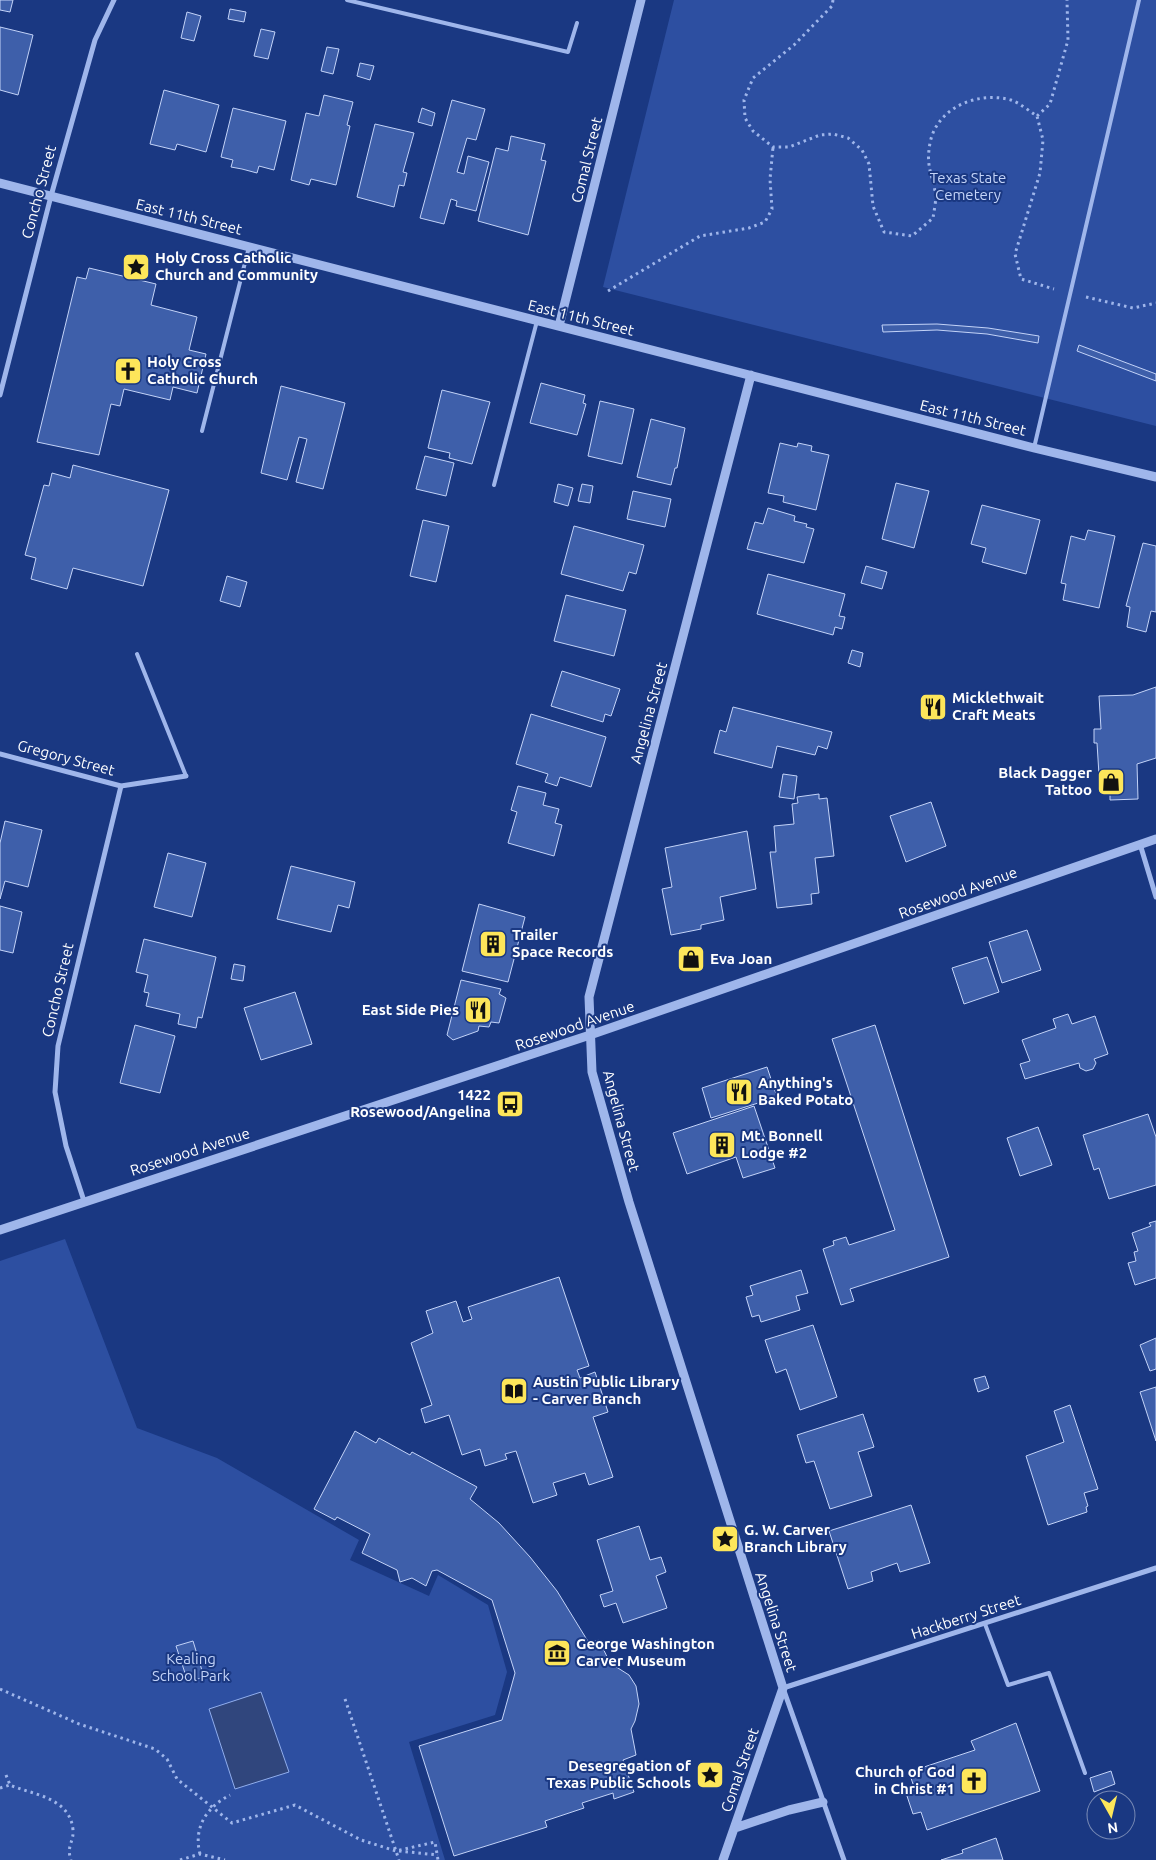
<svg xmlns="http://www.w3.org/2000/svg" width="1156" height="1860" font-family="Ubuntu,sans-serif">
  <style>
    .green { fill: #2d4fa1 }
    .water { fill: #30467d; stroke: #91aeed }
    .building { fill: #3e5faa; stroke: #c3d3f8 }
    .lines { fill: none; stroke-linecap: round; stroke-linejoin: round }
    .path { stroke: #9fb6eb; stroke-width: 3; stroke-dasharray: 2.5 4; stroke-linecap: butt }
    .service { stroke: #9fb6eb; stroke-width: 4 }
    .minor { stroke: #9fb6eb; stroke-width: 5 }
    .tertiary { stroke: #9fb6eb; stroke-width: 9 }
    .labels { text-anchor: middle; stroke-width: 4; stroke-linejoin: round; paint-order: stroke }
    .street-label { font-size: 15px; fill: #fff; stroke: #1a3882 }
    .park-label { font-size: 15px; fill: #c3d3f8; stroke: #1a3882 }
    .poi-label { font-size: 15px; font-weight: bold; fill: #fff; stroke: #1a3882; text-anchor: start }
  </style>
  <rect width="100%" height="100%" fill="#1a3882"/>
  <path class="green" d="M674,0H1156V426L603,287Z
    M65,1239L137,1428L217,1458L359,1540L350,1560L429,1596L438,1575L488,1605L507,1672L495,1715L409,1742L445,1860H0V1261Z"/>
  <path class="water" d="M261,1692L289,1772L235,1789L209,1709Z"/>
  <path class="building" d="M0,0H13L10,12L0,10Z
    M230,9L246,12L244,22L228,19Z
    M187,12L201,16L194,41L181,38Z
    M0,27L33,35L18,95L0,90Z
    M261,29L275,32L268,59L254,56Z
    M327,47L339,49L333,74L321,71Z
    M360,63L374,66L370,80L357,76Z
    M164,90L219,105L206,152L177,144L175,150L150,144Z
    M324,95L353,102L347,125L350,126L336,185L311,179L309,185L291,180L306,113L319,116Z
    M452,100L485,109L476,140L467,138L457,172L464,174L468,156L489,162L476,211L456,206L457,201L451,199L444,224L420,218Z
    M233,108L286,121L274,170L259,166L257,173L242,169L231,167L233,160L221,157Z
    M422,108L435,113L432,126L418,122Z
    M375,124L414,133L403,172L407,173L404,186L399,185L394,207L357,197Z
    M511,136L545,144L541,160L546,161L528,235L478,221L496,148L508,151Z
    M89,268L156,284L151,305L197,317L189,350L206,354L197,393L173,387L170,400L124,389L120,406L111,404L99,455L37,442L77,277L86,279Z
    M937,324L988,328L1039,336L1038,343L987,334L937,330L883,332L882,325Z
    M1079,345L1156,374V381L1077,351Z
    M541,383L585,395L583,403L586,404L577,435L530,423Z
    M281,386L345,403L323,489L296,482L307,439L299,437L287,480L261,473Z
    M442,390L490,402L472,464L449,458L450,453L428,448Z
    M600,401L634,409L622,464L588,456Z
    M651,419L685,428L677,468H675L671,485L637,477Z
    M780,443L797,447L798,443L812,446L811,451L829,455L816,510L783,502L784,496L768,493Z
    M425,456L454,463L446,496L416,489Z
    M73,465L169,490L143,586L73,568L67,589L31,579L36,558L25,555L44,485L49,486L52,473L70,478Z
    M896,483L929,491L914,548L882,539Z
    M558,484L573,488L568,506L554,502Z
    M582,484L593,486L590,503L578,501Z
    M633,491L671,499L665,527L627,519Z
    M982,505L1040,520L1026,574L982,562L986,548L971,544Z
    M768,508L795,516L794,521L807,524L806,527L814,529L804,563L747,549L755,522L763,524Z
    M423,520L449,526L436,582L410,576Z
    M574,526L644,545L636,574L629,572L623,591L561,574Z
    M1088,530L1115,536L1099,608L1063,600L1066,584L1061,583L1071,536L1085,540Z
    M1143,543L1156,546V612L1151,611L1146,632L1127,627L1130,607L1126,606Z
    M866,566L887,572L882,589L861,583Z
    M768,574L845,594L839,616L845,617L842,629L835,627L833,635L757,614Z
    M227,576L247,582L240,607L220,601Z
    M566,595L626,610L614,656L554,641Z
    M852,650L863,653L860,667L848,663Z
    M562,671L620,689L611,716L605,714L603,722L551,706Z
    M1156,687V758L1137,764L1138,799L1110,800V790L1100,791L1097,743H1094V729H1101L1099,696L1133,695Z
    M937,694L945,701L930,721L921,713Z
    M733,707L832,732L827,749L818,746L815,755L777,746L772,768L714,753L720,730L726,732Z
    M531,714L606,737L591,787L560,777L557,786L545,782L548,774L516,764Z
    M783,774L797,776L794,799L779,797Z
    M518,786L546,793L543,805L559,809L555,823L562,825L554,856L508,843L517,812L511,810Z
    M819,794V799L827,798L834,856L815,858L819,893L811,894L812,904L777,908L770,852H776L774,826L794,824L792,804L798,803L797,797Z
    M931,802L946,846L906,862L890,816Z
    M5,821L42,830L28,887L5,881L0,899V843Z
    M747,831L756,889L720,897L724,920L701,925V929L671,935L662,889L672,887L665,848Z
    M168,853L206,863L192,917L154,907Z
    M291,866L355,882L349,908L338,905L331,932L277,919Z
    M479,904L525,917L508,982L462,971Z
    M0,906L22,912L13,953L0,950Z
    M1027,930L1041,970L1002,983L989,942Z
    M144,939L216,957L202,1018L198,1017L196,1028L178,1024L180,1014L146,1006L149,993L144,992L148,975L136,972Z
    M987,957L999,992L964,1004L952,968Z
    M234,964L245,966L243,981L231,979Z
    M461,980L501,989L499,994L506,998L499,1023L491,1022L489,1027L479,1026L478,1031L453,1040L447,1035Z
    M295,992L312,1044L261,1060L244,1008Z
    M1068,1014L1072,1024L1095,1016L1108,1054L1094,1059L1096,1063L1093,1069L1086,1071L1080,1068L1079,1063L1025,1079L1020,1064L1030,1061L1022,1040L1056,1028L1053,1019Z
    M135,1025L175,1036L160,1093L120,1083Z
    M875,1025L949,1257L850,1289L854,1301L841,1305L823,1249L834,1245L833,1241L846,1237L849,1245L895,1230L832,1039Z
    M767,1067L777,1097L711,1118L702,1088Z
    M754,1106L775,1168L743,1178L736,1157L687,1174L673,1133Z
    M1148,1114L1156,1137V1185L1109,1199L1099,1168L1094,1170L1083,1135Z
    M1038,1127L1052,1165L1020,1176L1007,1138Z
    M1156,1221V1278L1135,1285L1128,1263L1136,1261L1134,1252L1138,1251L1132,1233L1151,1226L1149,1223Z
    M801,1270L808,1293L796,1296L800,1310L761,1322L759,1315L752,1317L746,1297L753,1295L750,1286Z
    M559,1277L589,1366L577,1370L580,1378L595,1372L608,1412L593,1417L613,1477L589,1485L585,1473L553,1483L557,1495L533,1503L516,1451L505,1454L507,1459L485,1466L480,1449L462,1455L449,1415L425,1423L421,1409L432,1405L411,1343L433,1333L426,1311L456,1301L463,1322L472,1319L468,1307Z
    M813,1325L837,1397L800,1410L786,1369L776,1373L765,1340Z
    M1156,1338V1369L1150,1371L1140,1345Z
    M985,1376L989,1388L978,1392L974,1379Z
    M1156,1387V1441L1140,1392Z
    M1070,1405L1098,1489L1084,1493L1088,1506L1086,1507L1087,1512L1048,1525L1026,1456L1064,1442L1054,1411Z
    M863,1414L874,1447L858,1452L872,1496L830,1509L814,1461L806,1463L797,1435Z
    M355,1431L376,1443L379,1438L410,1455L412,1452L477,1487L470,1499L499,1523L530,1557L557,1591L589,1643L599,1640L610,1663L629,1675L636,1686L639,1704L635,1721L631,1729L636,1755L623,1760L634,1792L614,1799L613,1793L582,1803L584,1808L545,1821L547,1827L454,1856L419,1746L502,1720L515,1673L492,1600L437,1570L432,1571L426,1586L412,1578L400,1582L397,1570L362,1553L370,1534L337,1517L335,1520L314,1509Z
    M911,1505L930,1563L900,1572L897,1563L871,1572L873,1581L848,1589L829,1531Z
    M639,1526L650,1560L661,1557L666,1572L656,1576L667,1608L623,1623L616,1603L604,1607L600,1595L613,1591L597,1540Z
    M193,1641L204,1677L188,1682L176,1646Z
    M1016,1723L1040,1791L927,1830L921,1812L913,1814L906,1793L915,1790L909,1772L975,1750L971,1741Z
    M1111,1771L1115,1784L1094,1792L1090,1778Z
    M996,1838L1003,1860H941L963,1853L962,1850Z"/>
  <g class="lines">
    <path class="path" d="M833,0L832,6L794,45L753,78L744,100L745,118L753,131L773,147H789L820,135L833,134L848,138L862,150L869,164L873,206L884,232L912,236L933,218C934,210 937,199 935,191C931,171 926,165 930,143C937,107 978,91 1011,100C1020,103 1029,111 1037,116L1043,140L1040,173L1015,254L1021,279L1054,289
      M1037,116L1050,104L1068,40L1067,0
      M608,291L700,236L749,228L765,222L772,209L770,179L773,147
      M1086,297L1133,308L1156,303
      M0,1689L79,1724L155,1749L167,1759L177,1779L232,1823L295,1805L361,1840L396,1851L435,1842L438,1860
      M345,1699L399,1860
      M6,1775L10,1785C33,1795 70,1797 73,1830C74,1842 66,1846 71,1860
      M0,1788L10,1785
      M399,1851L438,1855
      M200,1854C193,1827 207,1807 230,1795
      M180,1860L200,1854L225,1860"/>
    <path class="service" d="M347,0L568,52L577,23
      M202,431L249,247
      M1034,448L1139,0
      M494,485L537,321
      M137,654L186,776
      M985,1624L1008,1685L1049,1673L1085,1773"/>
    <path class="minor" d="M0,395L51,196L95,40L114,0
      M0,754L121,786L186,776
      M1140,844L1156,897
      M84,1201L66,1146L55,1092L58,1046L121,786
      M844,1860L783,1688L1156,1568"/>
    <path class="tertiary" d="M0,183L1034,448L1156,477
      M559,326L641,0
      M0,1230L590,1035L1156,839
      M735,1828L789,1810L823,1802
      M723,1860L783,1688L629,1202L592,1072L589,997L751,375"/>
  </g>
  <defs>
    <g id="sight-square" transform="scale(1.4375)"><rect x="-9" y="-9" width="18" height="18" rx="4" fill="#fde65a" stroke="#1a3882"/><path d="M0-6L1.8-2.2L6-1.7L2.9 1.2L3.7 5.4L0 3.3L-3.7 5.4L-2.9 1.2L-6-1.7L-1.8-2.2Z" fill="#111"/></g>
    <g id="church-square" transform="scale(1.4375)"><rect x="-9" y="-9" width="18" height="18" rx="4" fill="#fde65a" stroke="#1a3882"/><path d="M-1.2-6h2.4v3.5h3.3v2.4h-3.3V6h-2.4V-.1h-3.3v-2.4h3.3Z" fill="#111"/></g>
    <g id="restaurant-square" transform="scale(1.4375)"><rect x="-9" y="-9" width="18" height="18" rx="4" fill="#fde65a" stroke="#1a3882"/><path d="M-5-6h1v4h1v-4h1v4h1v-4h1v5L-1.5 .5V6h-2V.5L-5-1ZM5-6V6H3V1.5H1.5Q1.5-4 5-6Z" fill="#111"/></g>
    <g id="shop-square" transform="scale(1.4375)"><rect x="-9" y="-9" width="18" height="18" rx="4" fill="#fde65a" stroke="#1a3882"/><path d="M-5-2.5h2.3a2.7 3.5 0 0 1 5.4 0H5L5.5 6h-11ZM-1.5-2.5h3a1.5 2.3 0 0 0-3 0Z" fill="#111"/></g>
    <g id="building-square" transform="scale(1.4375)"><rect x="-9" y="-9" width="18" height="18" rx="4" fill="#fde65a" stroke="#1a3882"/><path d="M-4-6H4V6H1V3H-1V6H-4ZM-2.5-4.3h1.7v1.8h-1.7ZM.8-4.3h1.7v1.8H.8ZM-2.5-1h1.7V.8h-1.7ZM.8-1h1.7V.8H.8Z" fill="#111"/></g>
    <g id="bus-square" transform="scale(1.4375)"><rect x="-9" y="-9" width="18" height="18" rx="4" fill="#fde65a" stroke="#1a3882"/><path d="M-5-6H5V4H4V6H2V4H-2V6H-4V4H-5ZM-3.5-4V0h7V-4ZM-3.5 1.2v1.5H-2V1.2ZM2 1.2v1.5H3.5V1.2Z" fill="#111"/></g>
    <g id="library-square" transform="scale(1.4375)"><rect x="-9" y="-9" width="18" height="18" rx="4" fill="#fde65a" stroke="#1a3882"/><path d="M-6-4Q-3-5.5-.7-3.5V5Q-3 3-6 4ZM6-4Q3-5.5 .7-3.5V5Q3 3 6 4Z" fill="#111"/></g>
    <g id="museum-square" transform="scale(1.4375)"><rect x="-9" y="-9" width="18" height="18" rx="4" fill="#fde65a" stroke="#1a3882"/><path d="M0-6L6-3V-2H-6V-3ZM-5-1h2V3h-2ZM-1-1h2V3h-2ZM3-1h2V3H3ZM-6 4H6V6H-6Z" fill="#111"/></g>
  </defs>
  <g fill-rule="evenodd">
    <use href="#sight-square" x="136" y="267"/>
    <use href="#church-square" x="128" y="371"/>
    <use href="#restaurant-square" x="933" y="707"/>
    <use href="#shop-square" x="1111" y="782"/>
    <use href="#building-square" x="493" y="944"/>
    <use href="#shop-square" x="691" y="959"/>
    <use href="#restaurant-square" x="478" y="1010"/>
    <use href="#restaurant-square" x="739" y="1092"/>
    <use href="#bus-square" x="510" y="1104"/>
    <use href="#building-square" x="722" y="1145"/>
    <use href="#library-square" x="514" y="1391"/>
    <use href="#sight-square" x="725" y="1539"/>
    <use href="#museum-square" x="557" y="1653"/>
    <use href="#sight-square" x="710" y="1775"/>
    <use href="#church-square" x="974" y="1781"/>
  </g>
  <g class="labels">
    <g class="street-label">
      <text transform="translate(587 160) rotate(-76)" y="5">Comal Street</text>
      <text transform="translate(39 192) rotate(-75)" y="5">Concho Street</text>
      <text transform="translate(189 217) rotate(14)" y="5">East 11th Street</text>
      <text transform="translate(581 318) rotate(14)" y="5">East 11th Street</text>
      <text transform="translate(973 418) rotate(14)" y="5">East 11th Street</text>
      <text transform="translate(649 713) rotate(-75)" y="5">Angelina Street</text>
      <text transform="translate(66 758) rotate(15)" y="5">Gregory Street</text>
      <text transform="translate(958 893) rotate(-20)" y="5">Rosewood Avenue</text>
      <text transform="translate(58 990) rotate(-77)" y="5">Concho Street</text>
      <text transform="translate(575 1026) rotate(-19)" y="5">Rosewood Avenue</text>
      <text transform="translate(621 1121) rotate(75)" y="5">Angelina Street</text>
      <text transform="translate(190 1152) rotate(-18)" y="5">Rosewood Avenue</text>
      <text transform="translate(966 1617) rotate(-18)" y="5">Hackberry Street</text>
      <text transform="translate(776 1622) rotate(72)" y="5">Angelina Street</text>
      <text transform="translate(740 1770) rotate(-71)" y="5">Comal Street</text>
    </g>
    <g class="park-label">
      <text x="968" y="183">Texas State<tspan x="968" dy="17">Cemetery</tspan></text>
      <text x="191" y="1664">Kealing<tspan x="191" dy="17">School Park</tspan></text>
    </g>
    <g class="poi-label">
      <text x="155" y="263">Holy Cross Catholic<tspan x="155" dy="17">Church and Community</tspan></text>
      <text x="147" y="367">Holy Cross<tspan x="147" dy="17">Catholic Church</tspan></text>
      <text x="952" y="703">Micklethwait<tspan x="952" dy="17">Craft Meats</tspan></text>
      <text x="1092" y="778" text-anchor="end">Black Dagger<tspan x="1092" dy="17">Tattoo</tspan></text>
      <text x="512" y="940">Trailer<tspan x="512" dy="17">Space Records</tspan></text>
      <text x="710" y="964">Eva Joan</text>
      <text x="459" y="1015" text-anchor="end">East Side Pies</text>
      <text x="758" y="1088">Anything's<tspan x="758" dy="17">Baked Potato</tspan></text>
      <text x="491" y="1100" text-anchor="end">1422<tspan x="491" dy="17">Rosewood/Angelina</tspan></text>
      <text x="741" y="1141">Mt. Bonnell<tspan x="741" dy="17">Lodge #2</tspan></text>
      <text x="533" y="1387">Austin Public Library<tspan x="533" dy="17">- Carver Branch</tspan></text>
      <text x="744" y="1535">G. W. Carver<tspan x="744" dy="17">Branch Library</tspan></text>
      <text x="576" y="1649">George Washington<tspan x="576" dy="17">Carver Museum</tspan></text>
      <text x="691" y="1771" text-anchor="end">Desegregation of<tspan x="691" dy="17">Texas Public Schools</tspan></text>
      <text x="955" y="1777" text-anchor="end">Church of God<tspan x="955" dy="17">in Christ #1</tspan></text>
    </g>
  </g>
  <g transform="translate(1111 1815) rotate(172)"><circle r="24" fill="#1a3882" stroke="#7688b4"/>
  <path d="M0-4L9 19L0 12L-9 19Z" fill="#fde65a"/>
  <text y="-8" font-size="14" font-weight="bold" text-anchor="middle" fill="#ffffff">N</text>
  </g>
</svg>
